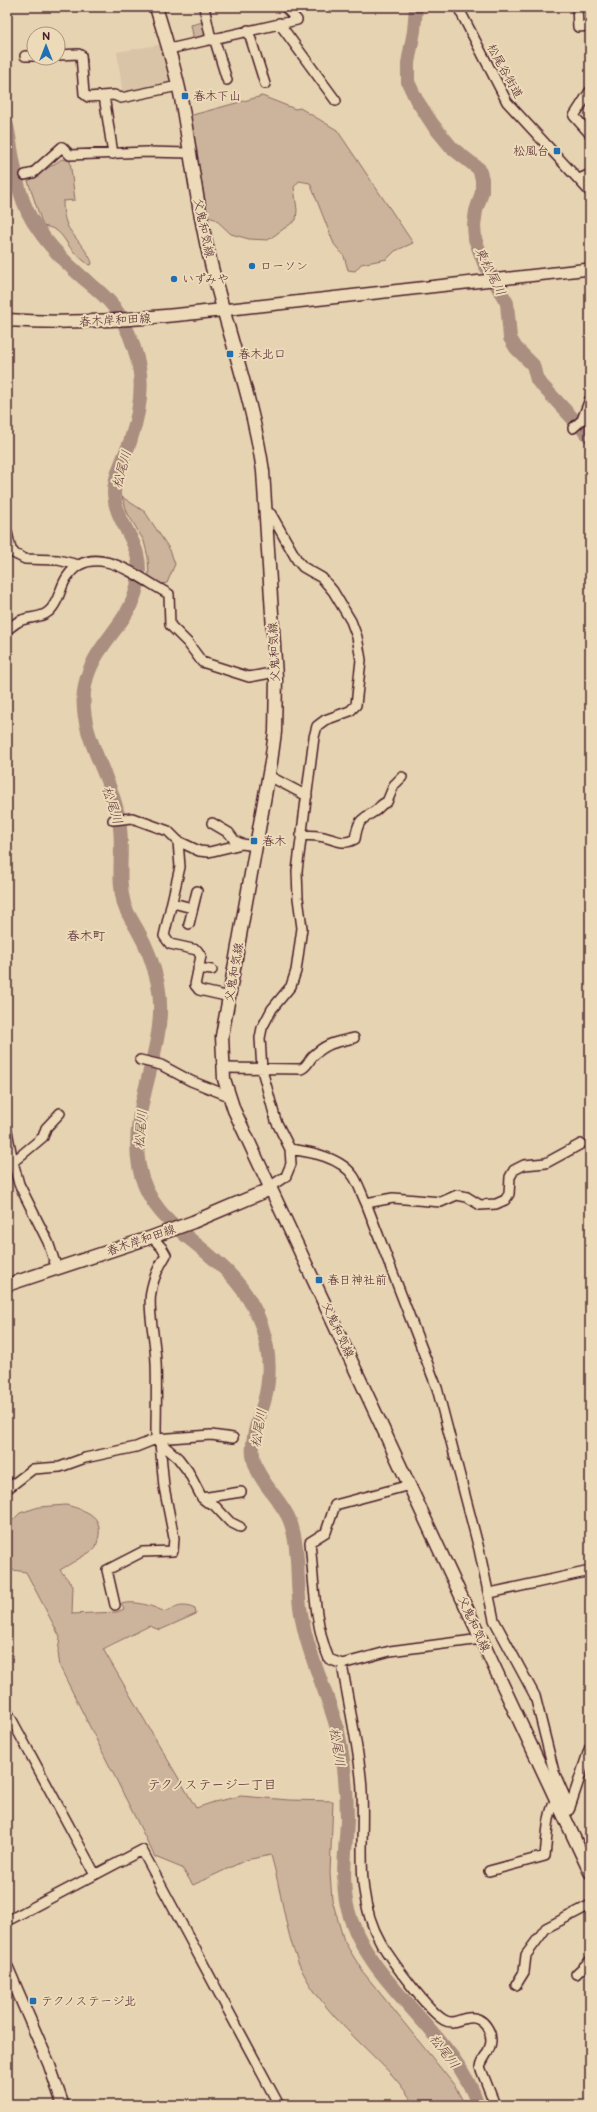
<svg xmlns="http://www.w3.org/2000/svg" width="597" height="2112" font-family="'Balsamiq Sans','Klee One',sans-serif">
  <style>
    .built { fill: #d9c4a7 }
    .green { fill: #ccb49c; stroke: #8b6a64 }
    .lines { fill: none; stroke-linecap: round; stroke-linejoin: round }
    .river { stroke: #aa8e7f; stroke-width: 14 }
    .minor-casing { stroke: #4a1f2b; stroke-width: 12 }
    .tertiary-casing { stroke: #4a1f2b; stroke-width: 14 }
    .secondary-casing { stroke: #4a1f2b; stroke-width: 15 }
    .minor { stroke: #ecdab8; stroke-width: 9 }
    .tertiary { stroke: #ecdab8; stroke-width: 11 }
    .secondary { stroke: #ecdab8; stroke-width: 12 }
    .poi-dot { fill: #1f6fb2; stroke: #ecdab8; stroke-width: 1.5 }
    .labels { text-anchor: middle; stroke-width: 4; stroke-linejoin: round; paint-order: stroke }
    .street-label { font-size: 12px; fill: #4a1f2b; stroke: #ecdab8 }
    .poi-label { font-size: 12px; fill: #4a1f2b; stroke: #ecdab8; text-anchor: start }
    .water-label { font-size: 13px; font-style: italic; fill: #623b40; stroke: #ecdab8 }
    .neighbourhood-label { font-size: 13px; fill: #4a1f2b; stroke: #ecdab8 }
  </style>
  <rect width="100%" height="100%" fill="#e6d3b2"/>
  <filter id="ink" filterUnits="userSpaceOnUse"><feTurbulence type="fractalNoise" baseFrequency=".025" numOctaves="2"/><feDisplacementMap in="SourceGraphic" scale="8" xChannelSelector="R" yChannelSelector="G"/><feConvolveMatrix kernelMatrix="1 2 1 2 8 2 1 2 1" color-interpolation-filters="sRGB"/></filter>
  <g filter="url(#ink)">
    <path class="built" d="M164,44L173,83L123,95L117,52Z"/>
    <path class="green" d="M203,22L206,33L203,38L194,40L191,25Z
      M262,96L295,109L300,108L337,130L413,243L395,251L387,259L361,264L355,271L348,270L344,256L334,244L310,183L299,181L294,187L297,210L296,220L268,240L249,239L231,234L215,219L208,217L189,116Z
      M62,159L70,161L75,200L63,201C63,210 64,219 68,227C73,236 92,256 92,264L89,265C84,261 79,257 74,252C62,239 63,229 43,226L28,181Z
      M122,497L145,512L170,550L175,564L167,583L161,584L149,576L148,557L144,541L128,514Z
      M66,1505C93,1512 107,1519 95,1549L60,1570L73,1586L72,1614L117,1612L124,1609L121,1604C135,1600 153,1606 165,1612C176,1607 183,1603 195,1609L196,1614L160,1630L149,1626L103,1649L196,1808L214,1802L241,1796L289,1800L333,1801L330,1873L332,1900L344,1941L363,1972L455,2086L465,2105H415C408,2095 401,2085 393,2076C359,2040 318,2008 298,1962C285,1930 281,1889 271,1855L246,1860L193,1885L182,1868L155,1857L60,1667L58,1652L60,1637L26,1572L7,1569V1526L20,1513L39,1507Z"/>
    <g class="lines">
      <path class="river" d="M416,7L414,31L408,63V82L416,99L433,125L452,148L479,169L482,179V192L476,211L474,225L475,239L484,263L507,303L510,338L516,348L533,365L537,380L590,437
        M7,126C14,160 16,200 38,229C50,247 66,263 82,277C93,286 105,295 114,307C126,324 135,347 139,367C144,392 138,418 130,442C124,458 114,476 114,494C116,528 147,542 137,587C128,628 89,646 84,692C79,740 116,781 120,828C123,854 117,879 124,904C128,916 134,923 139,933C148,948 154,967 158,984C170,1046 128,1104 139,1166C149,1223 202,1240 235,1280C247,1294 256,1310 262,1327C270,1352 271,1377 264,1402C259,1419 251,1437 253,1455C256,1481 281,1498 290,1521C300,1548 296,1580 300,1607C306,1653 327,1690 338,1732C344,1760 347,1791 347,1819C346,1848 341,1878 347,1906C365,1984 453,2030 478,2105"/>
      <g class="minor-casing">
        <path id="minor" d="M204,7L211,39
          M458,7L507,102L590,192
          M577,7L578,27L590,26
          M279,23L336,101
          M248,30L265,84
          M214,38L227,80
          M169,49L297,20L285,7
          M58,55L78,54L81,55L84,94L88,97L114,95L121,98L178,86
          M25,56H34
          M590,91L574,116L590,134
          M104,96L113,154
          M25,175L33,173L62,147L70,155L147,152L189,153
          M579,179L588,175L590,178
          M573,428L582,420L590,399
          M266,512L271,514L297,560L303,567L322,578L333,591L351,621L357,637L361,660L356,705L350,711L325,720L317,726L314,737L297,871L298,898L302,928L296,971L291,986L272,1009L262,1028L260,1038L262,1070L276,1121L290,1149L291,1164L286,1176L271,1186
          M7,532L11,549L15,554L25,559L58,560L79,565
          M7,630C11,627 16,622 22,620C30,617 41,618 48,612C58,605 60,587 67,577C93,538 140,579 169,594L170,625L188,643L202,662L249,677L276,672
          M269,776L307,796
          M113,820L132,818L168,831L178,841L199,851L209,852L242,844L256,846
          M212,823L229,833L235,841L242,844
          M301,835C309,836 319,835 327,838C339,841 344,845 355,839C358,821 360,820 375,811C380,808 380,804 387,802L394,785L402,777
          M178,841L180,867L164,936L170,944L197,950L201,956L195,985L199,990L230,997
          M173,903L192,908
          M189,924L197,891
          M198,968L212,970
          M140,1060L161,1065L191,1081L229,1096
          M223,1068L301,1069C308,1066 308,1061 313,1056C328,1042 335,1043 354,1038
          M7,1131L13,1162
          M290,1149C311,1152 341,1157 354,1177C359,1185 362,1195 366,1203L437,1388L479,1549L494,1620L535,1696L554,1772L570,1808
          M366,1203L393,1198L441,1202L457,1195L467,1197L480,1205L496,1204L505,1200L509,1194L510,1177L514,1170L524,1165L546,1163L581,1144
          M152,1237L162,1248L166,1255C139,1298 154,1317 156,1362C157,1387 156,1413 156,1439L178,1458L188,1471L202,1498L207,1502L213,1504L230,1522L240,1527
          M57,1269L48,1242L19,1184L13,1162L43,1137L46,1128L60,1113
          M410,1485L335,1505L326,1532L310,1542C314,1580 314,1624 329,1659L342,1664C348,1702 357,1739 361,1777C367,1834 351,1891 381,1943C391,1960 428,2011 444,2020C453,2025 459,2019 468,2018C483,2015 494,2033 490,2046C488,2054 482,2059 480,2067L495,2105
          M7,1489L33,1469L60,1467L85,1458L136,1447L156,1439L211,1435L233,1438
          M202,1498L241,1492
          M490,1593L590,1571
          M115,1605L107,1570L142,1552L173,1551L174,1538L164,1487L160,1443
          M342,1664L390,1651L481,1639
          M7,1711L95,1874
          M569,1810L590,1747
          M489,1871L545,1856C547,1841 547,1812 556,1800
          M7,1921L142,1850L279,2105
          M576,1974L590,1961
          M516,1985L524,1972L526,1955L546,1928L590,1905"/>
      </g>
      <g class="tertiary-casing">
        <path id="tertiary" d="M223,310L590,269
          M7,1967L49,2064L63,2105"/>
      </g>
      <g class="secondary-casing">
        <path id="secondary" d="M156,7C165,37 175,67 181,98C190,148 196,198 207,247C224,322 252,395 263,471L276,677L275,732L271,762L222,1036L224,1079L234,1110L590,1872
          M7,320C80,325 151,318 223,310
          M7,1285L152,1237L193,1222L266,1191L271,1186"/>
      </g>
      <use href="#minor" class="minor"/>
      <use href="#tertiary" class="tertiary"/>
      <use href="#secondary" class="secondary"/>
    </g>
  </g>
  <g class="poi-dot">
    <rect x="181" y="92" width="8" height="8" rx="2"/>
    <rect x="553" y="147" width="8" height="8" rx="2"/>
    <circle cx="252" cy="266" r="4"/>
    <circle cx="174" cy="279" r="4"/>
    <rect x="226" y="350" width="8" height="8" rx="2"/>
    <rect x="250" y="837" width="8" height="8" rx="2"/>
    <rect x="315" y="1276" width="8" height="8" rx="2"/>
    <rect x="29" y="1997" width="8" height="8" rx="2"/>
  </g>
  <g class="labels">
    <g class="street-label">
      <text transform="translate(505 71) rotate(61)" y="4">松尾谷街道</text>
      <text transform="translate(204 228) rotate(78)" y="4">父鬼和気線</text>
      <text transform="translate(115 320) rotate(-3)" y="4">春木岸和田線</text>
      <text transform="translate(274 652) rotate(-93)" y="4">父鬼和気線</text>
      <text transform="translate(234 972) rotate(-80)" y="4">父鬼和気線</text>
      <text transform="translate(141 1240) rotate(-19)" y="4">春木岸和田線</text>
      <text transform="translate(338 1330) rotate(65)" y="4">父鬼和気線</text>
      <text transform="translate(474 1624) rotate(65)" y="4">父鬼和気線</text>
    </g>
    <g class="poi-label">
      <text x="193" y="100">春木下山</text>
      <text x="549" y="155" text-anchor="end">松風台</text>
      <text x="260" y="270">ローソン</text>
      <text x="182" y="283">いずみや</text>
      <text x="238" y="358">春木北口</text>
      <text x="262" y="845">春木</text>
      <text x="327" y="1284">春日神社前</text>
      <text x="41" y="2005">テクノステージ北</text>
    </g>
    <g class="water-label">
      <text transform="translate(491 271) rotate(64)" y="5">東松尾川</text>
      <text transform="translate(121 469) rotate(-74)" y="5">松尾川</text>
      <text transform="translate(113 805) rotate(72)" y="5">松尾川</text>
      <text transform="translate(140 1129) rotate(-85)" y="5">松尾川</text>
      <text transform="translate(258 1428) rotate(-80)" y="5">松尾川</text>
      <text transform="translate(338 1747) rotate(81)" y="5">松尾川</text>
      <text transform="translate(445 2051) rotate(53)" y="5">松尾川</text>
    </g>
    <g class="neighbourhood-label">
      <text x="86" y="940">春木町</text>
      <text x="212" y="1789">テクノステージ一丁目</text>
    </g>
  </g>
  <rect width="597" height="2112" fill="none" stroke="#ecdab8" stroke-width="24"/>
  <rect x="12" y="12" width="573" height="2088" fill="none" stroke="#4a1f2b" stroke-width="1.5" filter="url(#ink)"/>
  <g transform="translate(46 46)"><circle r="19" fill="#ecdab8" stroke="#ab8f80"/>
  <path d="M0-3L7 15L0 10L-7 15Z" fill="#1f6fb2"/>
  <text y="-6" font-size="11" font-weight="bold" text-anchor="middle" fill="#4a1f2b">N</text>
  </g>
</svg>
